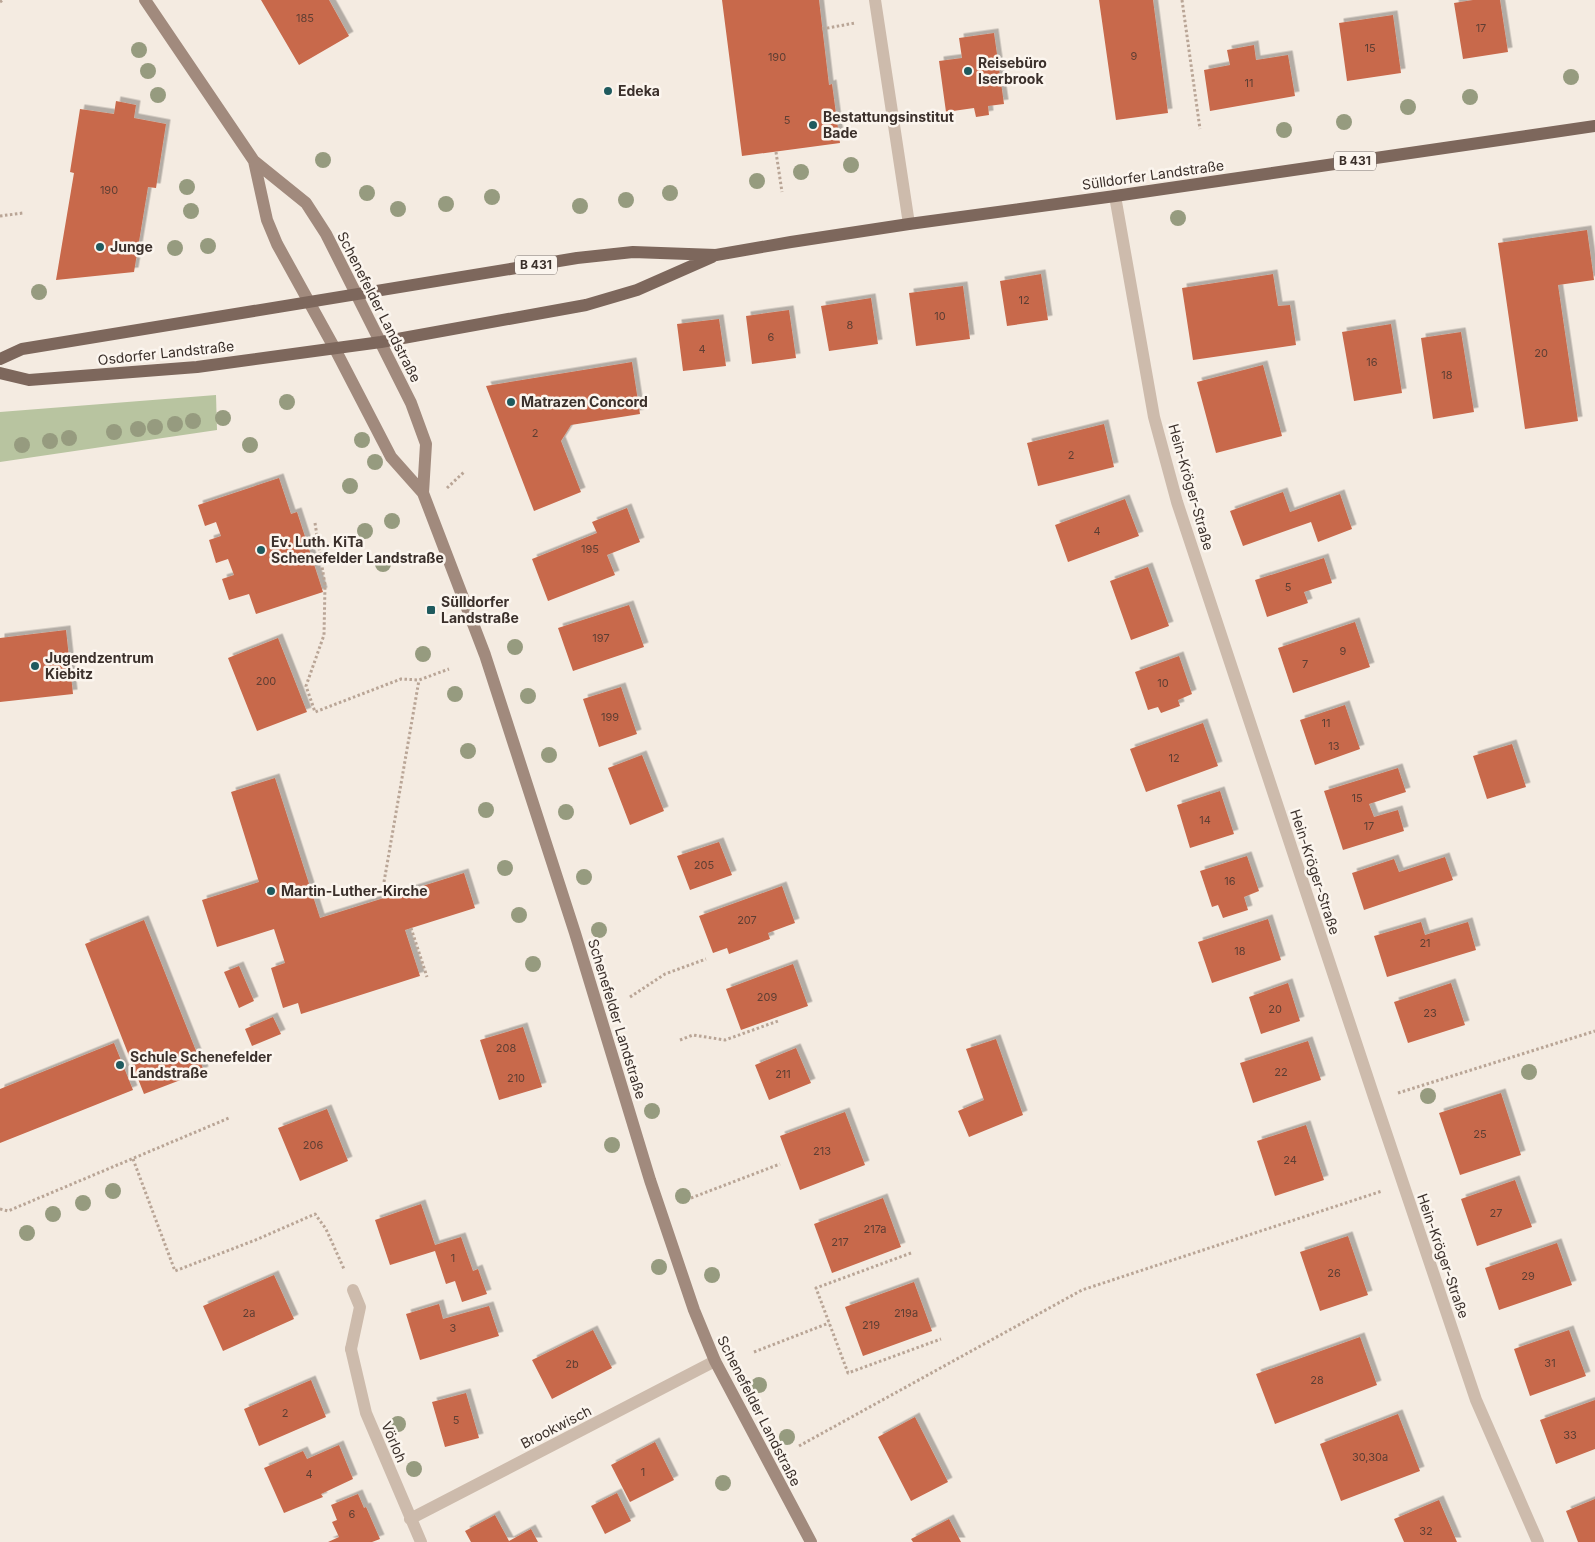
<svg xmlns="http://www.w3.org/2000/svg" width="1595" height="1542" font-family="Inter,sans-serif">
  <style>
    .green { fill: #b8c4a0 }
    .building { fill: #c8694b; filter: url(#shadow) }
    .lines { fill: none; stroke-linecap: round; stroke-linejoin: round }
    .path { stroke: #b9a596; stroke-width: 3; stroke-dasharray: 2.5 2.5; stroke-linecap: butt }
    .lane { stroke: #cdbbac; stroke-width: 12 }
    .street { stroke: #cdbbac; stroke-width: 12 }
    .secondary { stroke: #a18a7d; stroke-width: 12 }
    .primary { stroke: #7d675c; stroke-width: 12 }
    .tree { fill: #969b7f }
    .poi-dot { fill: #1f5a5e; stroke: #fbf5ee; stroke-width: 2 }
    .labels { text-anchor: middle; stroke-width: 5; stroke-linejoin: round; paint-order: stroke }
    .number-label { font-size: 11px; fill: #5e3e33 }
    .shield { fill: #fbf5ee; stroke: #756b66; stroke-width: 1 }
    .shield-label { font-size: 12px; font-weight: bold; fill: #3b302b }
    .poi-label { font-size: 14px; font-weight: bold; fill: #3b302b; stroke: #fbf5ee; text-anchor: start }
    .street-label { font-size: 14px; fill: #3b302b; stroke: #fbf5ee }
  </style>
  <defs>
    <filter id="shadow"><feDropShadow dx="4.5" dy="-4.5" stdDeviation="0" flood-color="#0004"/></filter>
  </defs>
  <rect width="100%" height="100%" fill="#f4ebe1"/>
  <path class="green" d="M216,395L217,430L0,462V412Z"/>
  <path class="building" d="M261,0H329L349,36L299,65Z
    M722,0H819L829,85L832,84L840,143L742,156Z
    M1099,0H1153L1168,113L1116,120Z
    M1473,0H1500L1508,52L1463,59L1454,3Z
    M1393,15L1401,73L1347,81L1339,23Z
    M994,33L1004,104L988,106L989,115L976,117L974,108L946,112L939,61L962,58L959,38Z
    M1254,45L1256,60L1288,55L1295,96L1210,111L1204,70L1230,65L1227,50Z
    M116,101L136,105L134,118L166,124L156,188L148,187L134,272L56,280L74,173L70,172L80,109L114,114Z
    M1587,230L1594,280L1558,285L1578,421L1525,429L1498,243Z
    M1041,274L1048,320L1007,326L1000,281Z
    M1273,274L1278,306L1290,305L1296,345L1193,360L1182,288Z
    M963,286L970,339L916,346L909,293Z
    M871,298L878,344L829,351L821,306Z
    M789,310L796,358L752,364L746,316Z
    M719,319L726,366L683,371L677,324Z
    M1391,324L1402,393L1354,401L1342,332Z
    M1461,332L1474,412L1433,419L1421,338Z
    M632,362L640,414L571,425L561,441L581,492L534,511L486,386Z
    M1263,365L1282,436L1216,453L1197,382Z
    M1104,424L1114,467L1038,486L1027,443Z
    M279,478L291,514L297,512L323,592L256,614L249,594L229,600L222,579L234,575L228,559L216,563L209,540L221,536L216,522L205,526L198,505Z
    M1283,492L1290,512L1340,494L1352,529L1318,542L1311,522L1243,546L1230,511Z
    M1125,499L1139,536L1068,562L1055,525Z
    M627,508L640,542L607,555L615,575L548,601L532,559L597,533L592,522Z
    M1324,558L1332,583L1304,592L1308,603L1267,617L1255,580Z
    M1148,567L1169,626L1131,640L1110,581Z
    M629,605L644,647L573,671L558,628Z
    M1355,622L1370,667L1293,693L1278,648Z
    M66,630L73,694L0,702V638Z
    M278,638L307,712L257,731L228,658Z
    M1179,656L1192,694L1178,700L1180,706L1161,713L1158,707L1148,710L1135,672Z
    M621,687L637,734L599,747L583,699Z
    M1345,705L1360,749L1315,765L1300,720Z
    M1203,723L1218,766L1146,792L1130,749Z
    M1512,744L1526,787L1487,799L1473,756Z
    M642,755L664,811L630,825L608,768Z
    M1398,768L1406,792L1369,804L1374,817L1398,810L1404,831L1343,850L1324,791Z
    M275,778L320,918L464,873L475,908L405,930L420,976L301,1014L298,1003L283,1008L271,968L285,963L274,929L217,947L202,900L259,882L231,792Z
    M1220,791L1234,834L1190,848L1177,805Z
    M719,842L732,875L690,890L677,856Z
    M1247,856L1259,891L1244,897L1248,910L1223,918L1218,905L1212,907L1200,871Z
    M1445,857L1453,880L1364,910L1352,873L1394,859L1399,872Z
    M782,886L795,923L768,933L770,939L729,954L727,948L713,953L699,916Z
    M1268,919L1281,960L1212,983L1198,942Z
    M144,920L204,1071L144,1094L85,944Z
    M1421,922L1425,935L1468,922L1476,950L1387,977L1374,936Z
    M793,964L808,1006L741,1030L726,989Z
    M239,966L254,1001L239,1008L224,972Z
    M1288,983L1300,1021L1261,1034L1249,997Z
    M1451,983L1465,1025L1408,1043L1394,1002Z
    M273,1017L281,1034L252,1046L245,1029Z
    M523,1027L542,1087L499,1100L480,1040Z
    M996,1039L1023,1115L969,1137L958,1111L984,1100L966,1049Z
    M1308,1041L1321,1080L1253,1103L1240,1063Z
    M114,1043L133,1090L0,1143V1089Z
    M796,1048L811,1083L769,1100L755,1065Z
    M1501,1093L1521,1155L1460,1175L1439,1113Z
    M327,1109L348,1161L300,1181L278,1128Z
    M845,1112L865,1165L800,1190L780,1136Z
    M1306,1125L1324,1180L1275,1196L1257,1141Z
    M1515,1180L1532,1227L1477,1246L1461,1199Z
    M883,1198L901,1247L832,1273L814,1224Z
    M421,1204L435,1245L461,1237L473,1271L478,1269L487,1294L462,1302L455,1281L446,1284L435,1251L390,1265L375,1220Z
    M1348,1236L1368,1295L1320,1311L1300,1252Z
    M1557,1243L1572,1285L1499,1310L1485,1268Z
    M274,1275L294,1319L223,1351L203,1306Z
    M914,1282L932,1331L863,1356L845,1307Z
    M439,1304L443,1319L489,1306L499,1336L420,1360L406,1314Z
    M593,1330L612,1368L552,1399L532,1360Z
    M1569,1330L1586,1376L1530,1396L1514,1349Z
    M1360,1337L1377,1385L1275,1424L1256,1374Z
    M311,1380L326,1417L259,1446L244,1409Z
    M466,1393L479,1438L445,1447L432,1402Z
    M1595,1400V1449L1556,1464L1540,1420Z
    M1398,1414L1420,1471L1341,1501L1320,1444Z
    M915,1417L948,1482L911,1501L878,1437Z
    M655,1442L674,1480L630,1502L611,1465Z
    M339,1445L353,1479L321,1494L323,1497L284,1513L264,1468L303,1451L307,1459Z
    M617,1493L631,1521L605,1534L591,1506Z
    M358,1494L364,1508L366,1507L380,1539L372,1542H328L339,1537L332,1522L337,1520L331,1505Z
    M1595,1499V1542H1578L1566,1511Z
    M1439,1500L1457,1542H1404L1394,1519Z
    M495,1515L509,1541L531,1529L538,1542H471L465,1531Z
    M949,1519L961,1542H913L911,1539Z"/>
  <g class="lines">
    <path class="path" d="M1182,0L1200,129
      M0,2L3,0
      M822,29L855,23
      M776,152L782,192
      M0,216L23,213
      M447,488L464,472
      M315,523L325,585L324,635L306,686L315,712L401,679L419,680L449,669
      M384,882L419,680
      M411,928L427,977
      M630,997L665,974L706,959
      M680,1040L693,1035L725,1040L778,1021
      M1398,1093L1595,1031
      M133,1159L175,1271L258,1239L315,1214L326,1229L344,1269
      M691,1198L780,1164
      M0,1209L8,1211L229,1118
      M911,1253L816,1288L848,1373L941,1339
      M754,1352L829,1323
      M799,1446L1082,1290L1382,1191"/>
    <path class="lane" d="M351,1349L360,1307L353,1290"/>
    <path class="street" d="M875,0L909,224
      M1115,196L1154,417L1177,502L1375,1100L1476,1400L1538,1542
      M351,1349L366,1413L421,1542
      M410,1519L715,1361"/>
    <path class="secondary" d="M145,0L254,161L306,203L326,234L411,403L426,444L423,493
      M254,161L267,220L277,244L335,349L391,457L423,493L485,655L575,933L650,1180L694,1310L715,1361L811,1542"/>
    <path class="primary" d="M0,359L22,349L577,258L633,252L716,255L791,242L909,224L1115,196L1595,126
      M0,373L29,380L197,367L381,342L586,305L637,290L712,257"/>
  </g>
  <g class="tree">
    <circle cx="139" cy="50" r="8"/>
    <circle cx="148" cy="71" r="8"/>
    <circle cx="1571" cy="77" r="8"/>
    <circle cx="158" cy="95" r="8"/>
    <circle cx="1470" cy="97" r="8"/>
    <circle cx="1408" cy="107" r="8"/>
    <circle cx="1344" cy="122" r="8"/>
    <circle cx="1284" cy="130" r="8"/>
    <circle cx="323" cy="160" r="8"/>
    <circle cx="851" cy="165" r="8"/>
    <circle cx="801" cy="172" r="8"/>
    <circle cx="757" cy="181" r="8"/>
    <circle cx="187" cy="187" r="8"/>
    <circle cx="367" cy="193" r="8"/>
    <circle cx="670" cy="193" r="8"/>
    <circle cx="492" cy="197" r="8"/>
    <circle cx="626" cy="200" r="8"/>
    <circle cx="446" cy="204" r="8"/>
    <circle cx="580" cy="206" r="8"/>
    <circle cx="398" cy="209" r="8"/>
    <circle cx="191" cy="211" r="8"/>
    <circle cx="1178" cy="218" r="8"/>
    <circle cx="208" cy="246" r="8"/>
    <circle cx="175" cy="248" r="8"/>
    <circle cx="39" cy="292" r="8"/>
    <circle cx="287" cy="402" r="8"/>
    <circle cx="223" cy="418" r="8"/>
    <circle cx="193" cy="421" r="8"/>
    <circle cx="175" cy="424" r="8"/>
    <circle cx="155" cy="427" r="8"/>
    <circle cx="138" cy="429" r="8"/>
    <circle cx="114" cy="432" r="8"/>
    <circle cx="69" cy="438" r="8"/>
    <circle cx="362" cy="440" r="8"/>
    <circle cx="50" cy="441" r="8"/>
    <circle cx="22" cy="445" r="8"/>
    <circle cx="250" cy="445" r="8"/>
    <circle cx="375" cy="462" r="8"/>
    <circle cx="350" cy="486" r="8"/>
    <circle cx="392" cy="521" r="8"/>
    <circle cx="365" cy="531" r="8"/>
    <circle cx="383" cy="564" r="8"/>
    <circle cx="515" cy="647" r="8"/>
    <circle cx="423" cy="654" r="8"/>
    <circle cx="455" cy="694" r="8"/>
    <circle cx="528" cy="696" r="8"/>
    <circle cx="468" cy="751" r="8"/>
    <circle cx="549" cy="755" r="8"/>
    <circle cx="486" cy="810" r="8"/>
    <circle cx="566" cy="812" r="8"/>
    <circle cx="505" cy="868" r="8"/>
    <circle cx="584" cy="877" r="8"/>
    <circle cx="519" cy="915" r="8"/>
    <circle cx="599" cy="930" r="8"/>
    <circle cx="533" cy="964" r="8"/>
    <circle cx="1529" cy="1072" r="8"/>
    <circle cx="1428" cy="1096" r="8"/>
    <circle cx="652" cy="1111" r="8"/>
    <circle cx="612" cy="1145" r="8"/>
    <circle cx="113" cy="1191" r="8"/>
    <circle cx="683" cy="1196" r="8"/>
    <circle cx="83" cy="1203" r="8"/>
    <circle cx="53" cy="1214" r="8"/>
    <circle cx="27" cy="1233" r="8"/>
    <circle cx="659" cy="1267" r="8"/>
    <circle cx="712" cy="1275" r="8"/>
    <circle cx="759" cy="1385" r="8"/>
    <circle cx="398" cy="1424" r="8"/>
    <circle cx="787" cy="1437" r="8"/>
    <circle cx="414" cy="1469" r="8"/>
    <circle cx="723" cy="1483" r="8"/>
  </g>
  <g class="poi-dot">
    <circle cx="968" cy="71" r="5"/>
    <circle cx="608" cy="91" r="5"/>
    <circle cx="813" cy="125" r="5"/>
    <circle cx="100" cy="247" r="5"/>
    <circle cx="511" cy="402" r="5"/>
    <circle cx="261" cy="550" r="5"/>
    <rect x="426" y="605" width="10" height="10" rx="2.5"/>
    <circle cx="35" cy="666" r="5"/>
    <circle cx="271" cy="891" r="5"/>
    <circle cx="120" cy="1065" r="5"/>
  </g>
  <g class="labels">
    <g class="number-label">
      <text x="305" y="22">185</text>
      <text x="1481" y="32">17</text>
      <text x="1370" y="52">15</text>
      <text x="1134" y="60">9</text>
      <text x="777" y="61">190</text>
      <text x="1249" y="87">11</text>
      <text x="787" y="124">5</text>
      <text x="109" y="194">190</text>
      <text x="1024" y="304">12</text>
      <text x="940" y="320">10</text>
      <text x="850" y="329">8</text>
      <text x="771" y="341">6</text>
      <text x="702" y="353">4</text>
      <text x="1541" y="357">20</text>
      <text x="1372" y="366">16</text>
      <text x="1447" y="379">18</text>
      <text x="535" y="437">2</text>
      <text x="1071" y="459">2</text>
      <text x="1097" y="535">4</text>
      <text x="590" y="553">195</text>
      <text x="1288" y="591">5</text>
      <text x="601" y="642">197</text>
      <text x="1343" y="655">9</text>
      <text x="1305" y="668">7</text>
      <text x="266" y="685">200</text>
      <text x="1163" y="687">10</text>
      <text x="610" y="721">199</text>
      <text x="1326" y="727">11</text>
      <text x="1334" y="750">13</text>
      <text x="1174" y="762">12</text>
      <text x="1357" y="802">15</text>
      <text x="1205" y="824">14</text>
      <text x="1369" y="830">17</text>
      <text x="704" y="869">205</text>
      <text x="1230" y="885">16</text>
      <text x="747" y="924">207</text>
      <text x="1425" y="947">21</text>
      <text x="1240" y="955">18</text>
      <text x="767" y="1001">209</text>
      <text x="1275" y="1013">20</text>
      <text x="1430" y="1017">23</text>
      <text x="506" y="1052">208</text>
      <text x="1281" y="1076">22</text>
      <text x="783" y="1078">211</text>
      <text x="516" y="1082">210</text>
      <text x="1480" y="1138">25</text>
      <text x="313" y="1149">206</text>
      <text x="822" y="1155">213</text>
      <text x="1290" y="1164">24</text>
      <text x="1496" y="1217">27</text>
      <text x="875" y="1233">217a</text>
      <text x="840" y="1246">217</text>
      <text x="453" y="1262">1</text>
      <text x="1334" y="1277">26</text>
      <text x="1528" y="1280">29</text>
      <text x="249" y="1317">2a</text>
      <text x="906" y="1317">219a</text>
      <text x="871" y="1329">219</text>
      <text x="453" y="1332">3</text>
      <text x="1550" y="1367">31</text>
      <text x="572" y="1368">2b</text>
      <text x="1317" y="1384">28</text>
      <text x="285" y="1417">2</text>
      <text x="456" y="1424">5</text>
      <text x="1570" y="1439">33</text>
      <text x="1370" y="1461">30,30a</text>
      <text x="643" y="1476">1</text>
      <text x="309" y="1478">4</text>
      <text x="352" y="1518">6</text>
      <text x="1426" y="1535">32</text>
    </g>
    <g class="shield">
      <rect x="1334" y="151.5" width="42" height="19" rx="4"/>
      <rect x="515" y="255.5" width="42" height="19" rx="4"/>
    </g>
    <g class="shield-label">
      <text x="1355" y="165">B 431</text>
      <text x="536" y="269">B 431</text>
    </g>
    <g class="poi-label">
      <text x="978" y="68">Reisebüro<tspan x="978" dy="16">Iserbrook</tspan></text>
      <text x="618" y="96">Edeka</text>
      <text x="823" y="122">Bestattungsinstitut<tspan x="823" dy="16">Bade</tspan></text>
      <text x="110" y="252">Junge</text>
      <text x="521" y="407">Matrazen Concord</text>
      <text x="271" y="547">Ev. Luth. KiTa<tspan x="271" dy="16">Schenefelder Landstraße</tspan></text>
      <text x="441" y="607">Sülldorfer<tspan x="441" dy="16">Landstraße</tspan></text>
      <text x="45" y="663">Jugendzentrum<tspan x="45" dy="16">Kiebitz</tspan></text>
      <text x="281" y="896">Martin-Luther-Kirche</text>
      <text x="130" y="1062">Schule Schenefelder<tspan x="130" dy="16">Landstraße</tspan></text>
    </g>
    <g class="street-label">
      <text transform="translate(1153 175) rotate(-8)" y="5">Sülldorfer Landstraße</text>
      <text transform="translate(379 307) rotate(63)" y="5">Schenefelder Landstraße</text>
      <text transform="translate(166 353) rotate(-6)" y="5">Osdorfer Landstraße</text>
      <text transform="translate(1191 487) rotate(74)" y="5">Hein-Kröger-Straße</text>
      <text transform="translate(1315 872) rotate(72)" y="5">Hein-Kröger-Straße</text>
      <text transform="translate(617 1019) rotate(73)" y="5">Schenefelder Landstraße</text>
      <text transform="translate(1443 1256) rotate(71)" y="5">Hein-Kröger-Straße</text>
      <text transform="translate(759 1411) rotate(63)" y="5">Schenefelder Landstraße</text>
      <text transform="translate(556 1427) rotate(-27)" y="5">Brookwisch</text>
      <text transform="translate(394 1442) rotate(67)" y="5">Vörloh</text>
    </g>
  </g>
</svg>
